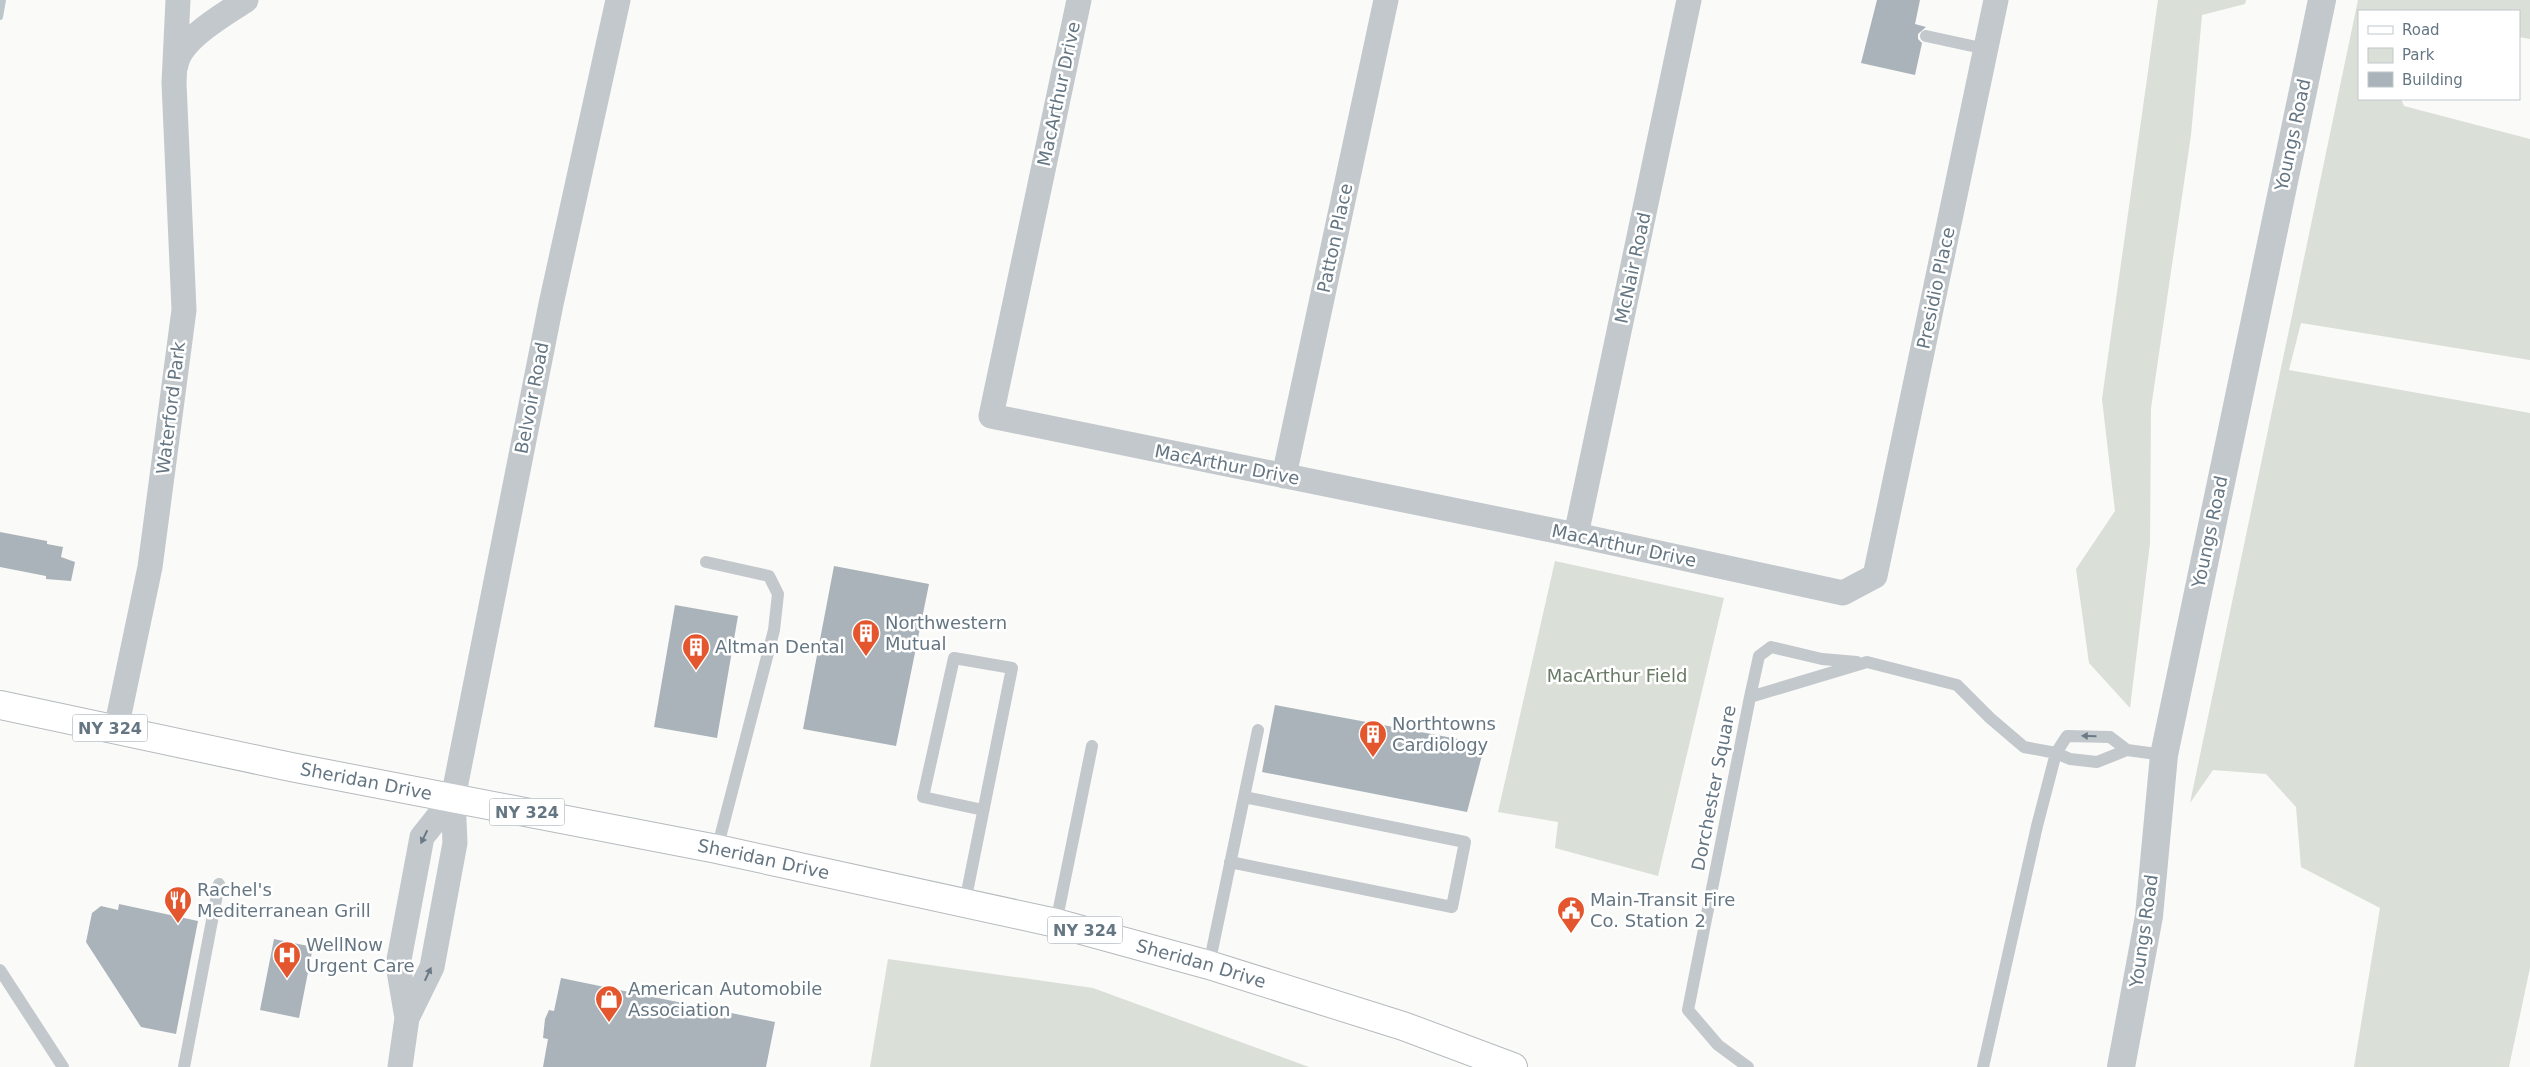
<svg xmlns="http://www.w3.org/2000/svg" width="2530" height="1067" font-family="'DejaVu Sans',sans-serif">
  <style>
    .green { fill: #dadfd7 }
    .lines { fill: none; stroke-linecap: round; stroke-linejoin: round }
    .stream { stroke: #bbc7cb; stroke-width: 6 }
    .building { fill: #aab3b9 }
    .primary-casing { stroke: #b5babe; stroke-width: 30 }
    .service { stroke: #c3c8cc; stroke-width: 12 }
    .minor { stroke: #c3c8cc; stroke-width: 25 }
    .tertiary { stroke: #c3c8cc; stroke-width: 28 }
    .primary { stroke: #fff; stroke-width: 28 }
    .oneway { fill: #6a7a87 }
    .labels { text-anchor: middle; stroke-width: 5; stroke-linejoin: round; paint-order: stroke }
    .shield { fill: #fff; stroke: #939fa8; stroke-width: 1 }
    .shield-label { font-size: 16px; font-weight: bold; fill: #657683 }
    .street-label { font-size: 18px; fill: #657683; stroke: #fff }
    .poi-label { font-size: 18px; fill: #657683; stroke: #fff; text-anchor: start }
    .park-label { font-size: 18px; fill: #687a64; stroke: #fff }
  </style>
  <rect width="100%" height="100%" fill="#fafaf8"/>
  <path class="green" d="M2158,0H2246L2245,4L2202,15L2191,135L2151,408L2150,543L2130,708L2089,663L2076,569L2115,511L2102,399Z
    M2358,0H2530V39L2519,37V11H2359V99H2401L2404,106L2530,139V360L2301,323L2289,370L2530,413V968L2509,1067H2354L2380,908L2301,867L2296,807L2266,774L2213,770L2190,803Z
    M1555,561L1724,598L1658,876L1555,848L1558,822L1498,812Z
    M888,959L1093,988L1309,1067H870Z"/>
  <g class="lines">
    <path class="stream" d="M0,17L3,0"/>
  </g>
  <path class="building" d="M1877,0H1920L1915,24L1926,27L1918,34V39L1922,43L1915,75L1861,63Z
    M0,532L47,541V544L63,547L61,557L75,562L71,581L46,579V576L0,567Z
    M834,566L929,584L896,746L803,729Z
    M675,605L738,616L717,738L654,727Z
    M1275,705L1485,744L1467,812L1262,772Z
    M119,904L198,921L176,1034L141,1027L86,942L92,913L101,906L118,910Z
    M274,939L313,947L299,1018L260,1010Z
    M561,978L775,1022L766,1067H543L548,1039L543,1038L545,1019L549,1010L554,1011Z"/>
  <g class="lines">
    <g class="primary-casing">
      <g id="primary">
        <path id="s1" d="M0,705L291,767L717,849L1056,923L1209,965L1403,1026L1513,1067"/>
      </g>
    </g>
    <path class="service" d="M1926,36L1986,49
      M706,562L769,576L778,594L774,630L717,849
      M1750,697L1759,656L1771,647L1822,659L1857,662
      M1230,862L1452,907L1465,842L1244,797
      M965,902L1012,668L954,658L923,797L983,810
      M1056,923L1092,746
      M1209,965L1258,730
      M0,970L63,1067
      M184,1067L219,884
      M1748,1067L1718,1045L1688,1010L1750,697L1867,662L1957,685L1990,718L2024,747L2056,753L2070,759L2097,762L2127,750
      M1983,1067L2037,826L2056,753L2067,736L2110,737L2127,750L2164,755"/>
    <path class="minor" d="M1079,0L991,416L1576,535L1843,593L1875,576L1996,0
      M176,65C180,39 225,14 246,0
      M1284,476L1386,0
      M1576,535L1689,0
      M116,729L150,567L184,310L174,83L178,0
      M407,1018L398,965L422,837L453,798
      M400,1067L407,1018L432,967L455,843L453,798L551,304L618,0"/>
    <path class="tertiary" d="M2121,1067L2149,916L2164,755L2322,0"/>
    <use href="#primary" class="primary"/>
  </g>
  <defs><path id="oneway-solid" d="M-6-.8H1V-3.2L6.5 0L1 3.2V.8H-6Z" transform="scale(1.25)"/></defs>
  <g class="oneway">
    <use href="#oneway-solid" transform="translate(2089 736) rotate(-179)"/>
    <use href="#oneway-solid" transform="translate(424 837) rotate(116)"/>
    <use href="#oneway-solid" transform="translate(428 974) rotate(-65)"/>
  </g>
  <defs>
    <g id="building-pin" transform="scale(1.4375)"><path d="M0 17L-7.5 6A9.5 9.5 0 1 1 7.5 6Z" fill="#e4572e" stroke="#fff"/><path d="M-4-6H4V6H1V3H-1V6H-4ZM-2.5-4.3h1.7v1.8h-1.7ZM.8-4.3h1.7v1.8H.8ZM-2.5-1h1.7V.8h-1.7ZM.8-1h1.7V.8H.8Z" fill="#fff"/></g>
    <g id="restaurant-pin" transform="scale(1.4375)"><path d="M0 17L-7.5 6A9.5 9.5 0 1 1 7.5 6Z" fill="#e4572e" stroke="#fff"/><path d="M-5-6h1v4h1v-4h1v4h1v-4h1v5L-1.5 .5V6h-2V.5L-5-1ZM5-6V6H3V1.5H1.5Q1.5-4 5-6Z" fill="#fff"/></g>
    <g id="civic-pin" transform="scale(1.4375)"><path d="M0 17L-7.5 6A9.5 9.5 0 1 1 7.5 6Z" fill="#e4572e" stroke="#fff"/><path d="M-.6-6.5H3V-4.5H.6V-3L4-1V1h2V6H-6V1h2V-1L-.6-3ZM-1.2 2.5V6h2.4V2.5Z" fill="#fff"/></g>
    <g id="hospital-pin" transform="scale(1.4375)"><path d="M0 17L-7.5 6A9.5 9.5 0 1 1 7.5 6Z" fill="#e4572e" stroke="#fff"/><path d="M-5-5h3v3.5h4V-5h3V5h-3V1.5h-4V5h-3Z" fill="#fff"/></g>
    <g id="shop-pin" transform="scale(1.4375)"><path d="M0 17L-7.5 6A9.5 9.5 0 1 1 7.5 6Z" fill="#e4572e" stroke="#fff"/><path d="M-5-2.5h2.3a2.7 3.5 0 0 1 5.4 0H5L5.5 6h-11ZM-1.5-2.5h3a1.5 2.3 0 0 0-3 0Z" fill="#fff"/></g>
  </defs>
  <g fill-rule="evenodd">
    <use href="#building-pin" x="866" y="633"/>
    <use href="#building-pin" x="696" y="647"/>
    <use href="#building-pin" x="1373" y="734"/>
    <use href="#restaurant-pin" x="178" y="900"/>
    <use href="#civic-pin" x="1571" y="910"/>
    <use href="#hospital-pin" x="287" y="955"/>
    <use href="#shop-pin" x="609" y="999"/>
  </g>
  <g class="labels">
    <g class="shield">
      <rect x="72.5" y="714.5" width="75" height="27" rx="4"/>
      <rect x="489.5" y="798.5" width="75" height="27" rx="4"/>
      <rect x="1047.5" y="916.5" width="75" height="27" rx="4"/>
    </g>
    <g class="shield-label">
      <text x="110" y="734">NY 324</text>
      <text x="527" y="818">NY 324</text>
      <text x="1085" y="936">NY 324</text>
    </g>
    <g class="street-label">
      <text transform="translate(1059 94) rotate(-78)" y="6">MacArthur Drive</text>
      <text transform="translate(2293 135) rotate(-78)" y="6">Youngs Road</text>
      <text transform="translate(1335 238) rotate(-78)" y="6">Patton Place</text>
      <text transform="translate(1633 268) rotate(-78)" y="6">McNair Road</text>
      <text transform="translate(1936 288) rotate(-78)" y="6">Presidio Place</text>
      <text transform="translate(532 398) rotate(-79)" y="6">Belvoir Road</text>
      <text transform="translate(171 408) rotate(-83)" y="6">Waterford Park</text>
      <text transform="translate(1227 465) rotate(11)" y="6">MacArthur Drive</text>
      <text transform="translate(2210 532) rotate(-78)" y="6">Youngs Road</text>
      <text transform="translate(1624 546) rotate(12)" y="6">MacArthur Drive</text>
      <text dy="6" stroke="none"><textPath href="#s1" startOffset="374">Sheridan Drive</textPath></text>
      <text transform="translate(1714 788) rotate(-79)" y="6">Dorchester Square</text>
      <text dy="6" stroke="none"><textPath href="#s1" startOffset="779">Sheridan Drive</textPath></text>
      <text transform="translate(2144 931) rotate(-82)" y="6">Youngs Road</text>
      <text dy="6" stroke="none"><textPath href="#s1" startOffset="1229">Sheridan Drive</textPath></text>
    </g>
    <g class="poi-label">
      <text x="885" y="629">Northwestern<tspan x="885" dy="21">Mutual</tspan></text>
      <text x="715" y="653">Altman Dental</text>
      <text x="1392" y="730">Northtowns<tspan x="1392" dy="21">Cardiology</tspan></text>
      <text x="197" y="896">Rachel's<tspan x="197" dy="21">Mediterranean Grill</tspan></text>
      <text x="1590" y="906">Main-Transit Fire<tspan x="1590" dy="21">Co. Station 2</tspan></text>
      <text x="306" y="951">WellNow<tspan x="306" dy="21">Urgent Care</tspan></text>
      <text x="628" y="995">American Automobile<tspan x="628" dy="21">Association</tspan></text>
    </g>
    <g class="park-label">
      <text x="1617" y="682">MacArthur Field</text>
    </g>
  </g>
  <rect x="2358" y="10" width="162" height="90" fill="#ffffff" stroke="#c1c8cd"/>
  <rect x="2368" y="26" width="25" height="8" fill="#ffffff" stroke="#c1c8cd"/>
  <text x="2402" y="35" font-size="15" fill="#657683">Road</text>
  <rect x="2368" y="48" width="25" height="15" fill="#dadfd7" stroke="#c1c8cd"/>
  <text x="2402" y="60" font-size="15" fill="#657683">Park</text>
  <rect x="2368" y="72" width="25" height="15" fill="#aab3b9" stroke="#c1c8cd"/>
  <text x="2402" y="85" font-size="15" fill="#657683">Building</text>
</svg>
